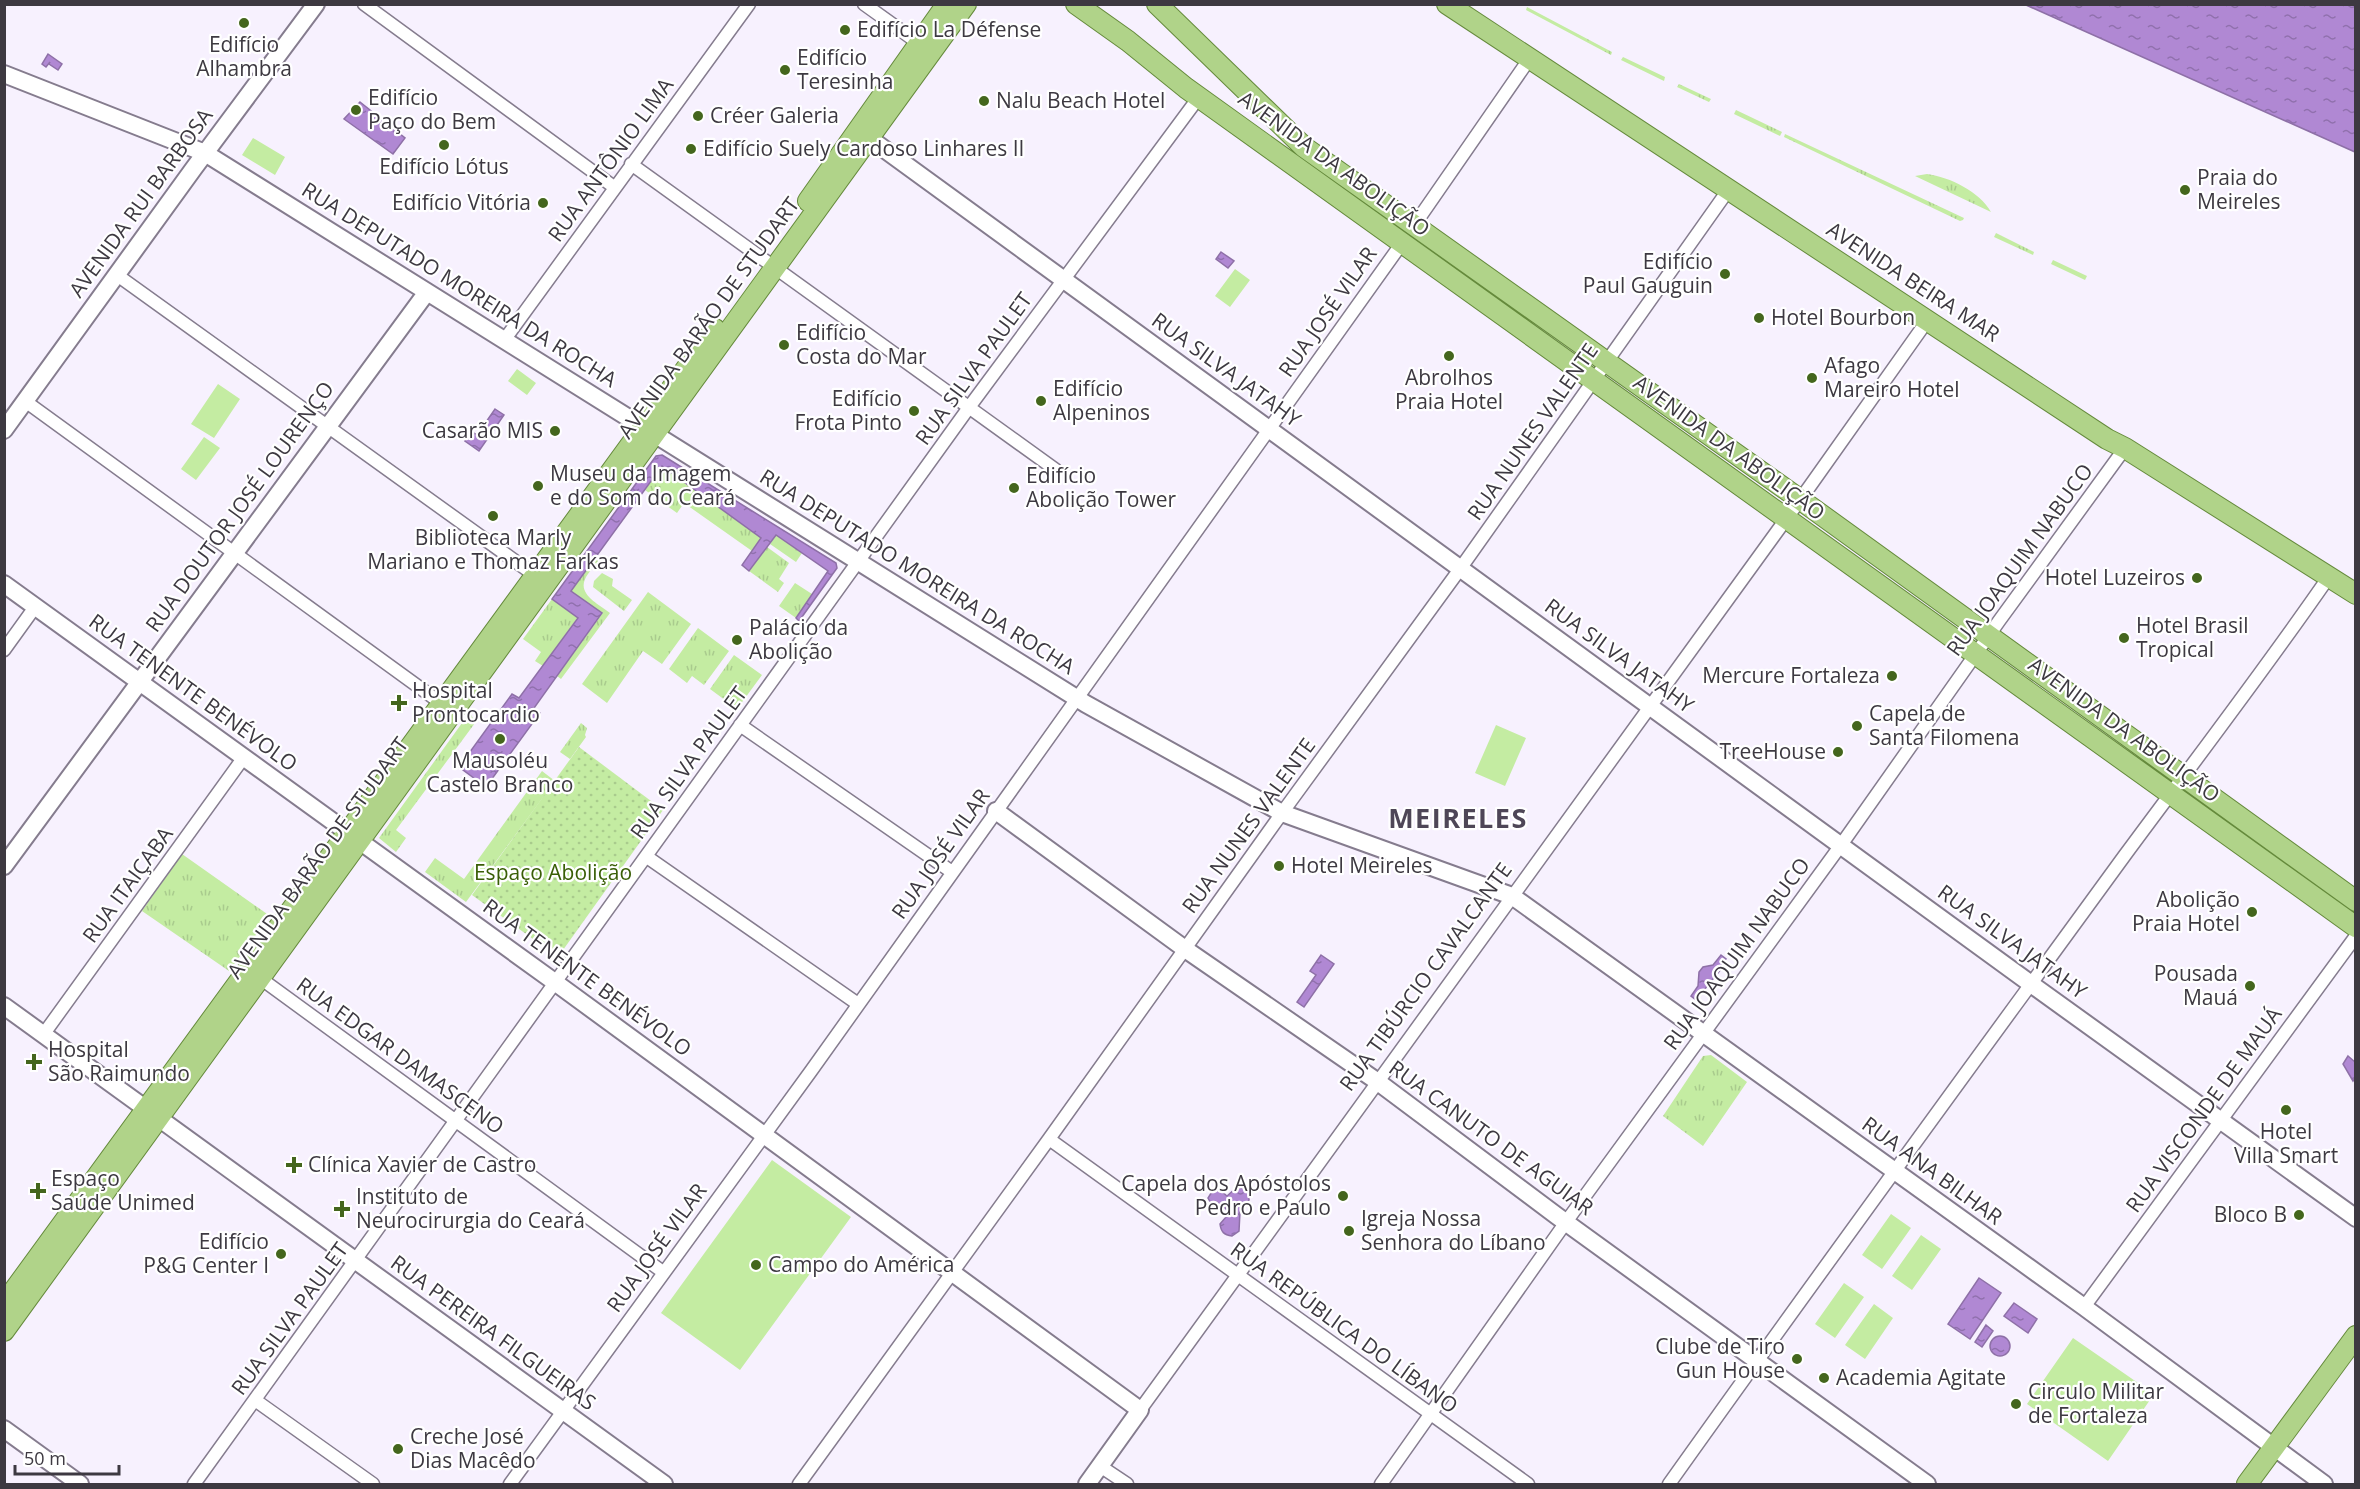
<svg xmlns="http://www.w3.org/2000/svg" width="2360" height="1489" font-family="'Open Sans',sans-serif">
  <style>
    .grass { fill: url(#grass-tufts) }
    .park { fill: url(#park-dots) }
    .pitch { fill: #c4eca2 }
    .water { fill: url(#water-ripples); stroke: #8e70a7; stroke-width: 1.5 }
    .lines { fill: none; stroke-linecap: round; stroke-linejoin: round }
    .street-casing { stroke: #857c8e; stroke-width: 15 }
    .secondary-casing { stroke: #857c8e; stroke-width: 20 }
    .primary-casing { stroke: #658a3c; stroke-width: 22 }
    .street { stroke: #fff; stroke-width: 12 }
    .secondary { stroke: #fff; stroke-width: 16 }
    .primary { stroke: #b0d389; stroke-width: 20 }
    .poi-dot { fill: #44661d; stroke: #fff; stroke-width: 2 }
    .labels { text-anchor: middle; stroke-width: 4.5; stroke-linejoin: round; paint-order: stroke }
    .poi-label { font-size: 21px; fill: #3d3941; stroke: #fff; text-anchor: start }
    .street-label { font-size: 21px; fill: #3d3941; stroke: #fff }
    .park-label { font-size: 21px; fill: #395e06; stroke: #fff }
    .district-label { font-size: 27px; font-weight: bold; letter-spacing: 1.5px; fill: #4e4657; stroke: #fff }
  </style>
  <defs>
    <pattern id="grass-tufts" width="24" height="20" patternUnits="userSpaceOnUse" patternTransform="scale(1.5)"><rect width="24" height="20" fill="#c4eca2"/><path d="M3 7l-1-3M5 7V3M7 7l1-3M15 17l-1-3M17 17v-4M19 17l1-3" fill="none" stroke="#a9cb8d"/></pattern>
    <pattern id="park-dots" width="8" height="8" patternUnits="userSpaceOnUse" patternTransform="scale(1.5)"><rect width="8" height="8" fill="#c4eca2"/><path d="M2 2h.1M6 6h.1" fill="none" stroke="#a9cb8d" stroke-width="1.8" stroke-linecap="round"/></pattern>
    <pattern id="water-ripples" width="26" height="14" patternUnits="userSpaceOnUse" patternTransform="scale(1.5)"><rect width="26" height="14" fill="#b088d3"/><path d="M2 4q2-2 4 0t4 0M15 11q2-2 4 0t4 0" fill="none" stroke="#9070ad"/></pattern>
  </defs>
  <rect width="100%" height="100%" fill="#f7f1fe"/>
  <path class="grass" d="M1527,7L1612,52L1611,55L1526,10Z
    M1623,57L1665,77L1664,81L1621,60Z
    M1679,84L1711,99L1709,102L1677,87Z
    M1736,110L1782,132L1780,136L1734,114Z
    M1785,134L1964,218L1963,220L1960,221L1784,137Z
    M1927,174C1950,177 1980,192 1991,212L1915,176Z
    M1996,233L2034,252L2033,255L1994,237Z
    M2053,260L2087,276L2085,280L2051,264Z
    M662,466L761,538L752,551L684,503L677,513L645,490Z
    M776,534L802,553L796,562L770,544Z
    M767,547L789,563L779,579L784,583L778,592L749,571Z
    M594,558L603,564C596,565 592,568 588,574C574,593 597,603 610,613L561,679L557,676L602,614L571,591Z
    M602,573L613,579L612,586L632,600L624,611L593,587L594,581Z
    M795,583L812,594L796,618L779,606Z
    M648,592L691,624L662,664L643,651L607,703L582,684Z
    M552,599L578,617L543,666L535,661L541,652L523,639Z
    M698,628L729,651L704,685L692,676L687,683L669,669Z
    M734,655L762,675L737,709L710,689Z
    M470,712L475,723L396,830L406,838L396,852L379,838Z
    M581,723L587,728L585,735L586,737L570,759L560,752Z
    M542,771L555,781L466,902L425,872L435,858L464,879Z
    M182,854L270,916L229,971L142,911Z
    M1711,1055L1747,1082L1703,1146L1663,1116L1703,1056Z"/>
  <path class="park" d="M579,747L663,810L558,957L472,895Z"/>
  <path class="pitch" d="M253,138L285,157L275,175L242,155Z
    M1235,269L1250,280L1230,307L1215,296Z
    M517,369L536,383L527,395L508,381Z
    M218,384L240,399L214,438L191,424Z
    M204,437L220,448L196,480L181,469Z
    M1496,725L1526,738L1505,786L1475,773Z
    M772,1160L851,1217L740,1370L661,1313Z
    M1891,1214L1911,1228L1882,1269L1862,1255Z
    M1921,1235L1941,1249L1912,1290L1892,1276Z
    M1844,1283L1864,1297L1835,1338L1815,1324Z
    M1874,1304L1893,1318L1865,1359L1845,1345Z
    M2073,1338L2154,1394L2108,1461L2027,1404Z"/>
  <path class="water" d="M2026,5H2355V152Z
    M48,54L62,64L58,70L49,64L50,62L46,67L42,64Z
    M360,102L405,138L393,154L344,119Z
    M1221,252L1234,261L1228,268L1216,259Z
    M495,409L504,415L479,451L465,441L472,432L477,435Z
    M662,455L836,563L837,568L799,621L796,618L828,571L776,535L749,571L742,565L761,538L662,466L571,591L602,613L534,708L540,713L486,787L459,767L512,694L519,698L578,618L552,599L656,456Z
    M1321,955L1334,964L1304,1007L1297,1002L1316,975L1310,971Z
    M1721,955L1726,959L1721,966L1722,968L1696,1000L1691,996L1698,986L1699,972L1703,967L1713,965Z
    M2348,1056L2355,1062V1078L2353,1081L2343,1064Z
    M1237,1187L1249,1190V1200L1240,1212L1239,1231L1232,1236C1224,1235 1221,1232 1220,1224L1226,1217L1227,1210L1224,1207L1212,1205L1208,1198L1213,1190H1220L1227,1196Z
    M1979,1278L2001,1293L1970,1339L1948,1324Z
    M2014,1303L2037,1319L2028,1333L2004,1316Z
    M1986,1325L1993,1331L1982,1347L1975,1342Z
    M1990 1346a10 10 0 1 1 20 0a10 10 0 1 1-20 0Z"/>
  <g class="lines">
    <g class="street-casing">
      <path id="street" d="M364,4L614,187
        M864,4L924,47
        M631,164L1056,470
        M1415,224L1530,58
        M117,275L540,579
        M505,339L749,4
        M25,401L445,706
        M4,650L35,607
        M740,725L952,872
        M647,857L858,1004
        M260,978L663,1272
        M43,1035L244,757
        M1049,1139L1528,1484
        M2084,1307L2356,936
        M255,1400L373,1484
        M1140,1410L1810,486L1927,321
        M1100,1466L1127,1484
        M194,1484L970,406L1199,97
        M510,1484L811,1071L1402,243
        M799,1484L1049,1139L1282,813L1460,569L1729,189
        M1381,1484L1566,1222L1841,845L1999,621L2125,448
        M1669,1484C1819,1273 1972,1065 2125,855C2193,763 2263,672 2328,578"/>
    </g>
    <g class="secondary-casing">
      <path id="secondary" d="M4,74L205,153L1086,704L1282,813L1512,896L2084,1307L2324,1484
        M858,130L2031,984L2356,1218
        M4,430L194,168L316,4
        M4,584L556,983L1140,1410L1087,1484
        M996,811L1185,949L1378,1082L1557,1216L1927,1484
        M4,866L427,292
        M4,1006L664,1484
        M4,1429L80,1484"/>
    </g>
    <g class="primary-casing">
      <path id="primary" d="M1076,4L1128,41L1186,88L2356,927
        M1157,4L1304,147L1812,508L2356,901
        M1447,4L2107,439L2125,448L2356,594
        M808,201L947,4
        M4,1304L715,329
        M4,1331L966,4
        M2247,1484L2356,1336"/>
    </g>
    <use href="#street" class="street"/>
    <use href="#secondary" class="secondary"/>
    <use href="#primary" class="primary"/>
  </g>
  <g class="poi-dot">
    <circle cx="244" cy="23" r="6"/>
    <circle cx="845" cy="30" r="6"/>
    <circle cx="785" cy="70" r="6"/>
    <circle cx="984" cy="101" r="6"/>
    <circle cx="356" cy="110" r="6"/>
    <circle cx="698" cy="116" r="6"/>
    <circle cx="444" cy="145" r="6"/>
    <circle cx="691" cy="149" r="6"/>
    <circle cx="2185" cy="190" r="6"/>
    <circle cx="543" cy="203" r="6"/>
    <circle cx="1725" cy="274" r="6"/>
    <circle cx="1759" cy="318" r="6"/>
    <circle cx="784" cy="345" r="6"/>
    <circle cx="1449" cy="356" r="6"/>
    <circle cx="1812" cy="378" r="6"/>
    <circle cx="1041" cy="401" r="6"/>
    <circle cx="914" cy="411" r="6"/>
    <circle cx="555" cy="431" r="6"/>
    <circle cx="538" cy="486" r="6"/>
    <circle cx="1014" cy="488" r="6"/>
    <circle cx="493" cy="516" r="6"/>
    <circle cx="2197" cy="578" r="6"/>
    <circle cx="2124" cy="638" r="6"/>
    <circle cx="737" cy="640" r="6"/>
    <circle cx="1892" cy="676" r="6"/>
    <path d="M396 694h6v6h6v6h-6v6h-6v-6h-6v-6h6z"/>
    <circle cx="1857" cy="726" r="6"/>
    <circle cx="500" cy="739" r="6"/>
    <circle cx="1838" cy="752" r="6"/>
    <circle cx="1279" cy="866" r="6"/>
    <circle cx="2252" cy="912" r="6"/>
    <circle cx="2250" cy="986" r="6"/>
    <path d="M31 1053h6v6h6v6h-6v6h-6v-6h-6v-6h6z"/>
    <circle cx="2286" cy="1110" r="6"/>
    <path d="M291 1156h6v6h6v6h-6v6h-6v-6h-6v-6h6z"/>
    <path d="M35 1182h6v6h6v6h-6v6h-6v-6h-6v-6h6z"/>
    <circle cx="1343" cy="1196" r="6"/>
    <path d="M339 1200h6v6h6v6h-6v6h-6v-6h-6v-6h6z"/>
    <circle cx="2299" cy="1215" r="6"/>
    <circle cx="1349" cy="1231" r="6"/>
    <circle cx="281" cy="1254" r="6"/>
    <circle cx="756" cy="1265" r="6"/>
    <circle cx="1797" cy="1359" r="6"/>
    <circle cx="1824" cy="1378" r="6"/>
    <circle cx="2016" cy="1404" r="6"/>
    <circle cx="398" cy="1449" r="6"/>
  </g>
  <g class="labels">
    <g class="poi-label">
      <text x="857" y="37">Edifício La Défense</text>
      <text x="244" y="52" text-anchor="middle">Edifício<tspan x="244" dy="24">Alhambra</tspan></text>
      <text x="797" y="65">Edifício<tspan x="797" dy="24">Teresinha</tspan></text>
      <text x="368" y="105">Edifício<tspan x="368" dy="24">Paço do Bem</tspan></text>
      <text x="996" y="108">Nalu Beach Hotel</text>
      <text x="710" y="123">Créer Galeria</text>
      <text x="703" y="156">Edifício Suely Cardoso Linhares II</text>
      <text x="444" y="174" text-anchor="middle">Edifício Lótus</text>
      <text x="2197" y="185">Praia do<tspan x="2197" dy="24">Meireles</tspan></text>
      <text x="531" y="210" text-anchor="end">Edifício Vitória</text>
      <text x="1713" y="269" text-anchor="end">Edifício<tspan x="1713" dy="24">Paul Gauguin</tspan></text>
      <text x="1771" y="325">Hotel Bourbon</text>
      <text x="796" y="340">Edifício<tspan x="796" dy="24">Costa do Mar</tspan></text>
      <text x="1824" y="373">Afago<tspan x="1824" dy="24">Mareiro Hotel</tspan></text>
      <text x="1449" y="385" text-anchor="middle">Abrolhos<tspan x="1449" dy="24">Praia Hotel</tspan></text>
      <text x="1053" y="396">Edifício<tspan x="1053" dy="24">Alpeninos</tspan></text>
      <text x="902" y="406" text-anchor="end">Edifício<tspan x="902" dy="24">Frota Pinto</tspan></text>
      <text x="543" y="438" text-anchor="end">Casarão MIS</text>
      <text x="550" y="481">Museu da Imagem<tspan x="550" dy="24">e do Som do Ceará</tspan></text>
      <text x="1026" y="483">Edifício<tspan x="1026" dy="24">Abolição Tower</tspan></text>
      <text x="493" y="545" text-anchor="middle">Biblioteca Marly<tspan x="493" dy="24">Mariano e Thomaz Farkas</tspan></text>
      <text x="2185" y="585" text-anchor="end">Hotel Luzeiros</text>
      <text x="2136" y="633">Hotel Brasil<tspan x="2136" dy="24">Tropical</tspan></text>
      <text x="749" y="635">Palácio da<tspan x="749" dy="24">Abolição</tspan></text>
      <text x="1880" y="683" text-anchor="end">Mercure Fortaleza</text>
      <text x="412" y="698">Hospital<tspan x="412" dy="24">Prontocardio</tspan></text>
      <text x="1869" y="721">Capela de<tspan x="1869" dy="24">Santa Filomena</tspan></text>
      <text x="1826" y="759" text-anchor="end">TreeHouse</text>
      <text x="500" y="768" text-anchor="middle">Mausoléu<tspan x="500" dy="24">Castelo Branco</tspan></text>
      <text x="1291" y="873">Hotel Meireles</text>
      <text x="2240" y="907" text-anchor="end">Abolição<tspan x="2240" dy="24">Praia Hotel</tspan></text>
      <text x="2238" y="981" text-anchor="end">Pousada<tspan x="2238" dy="24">Mauá</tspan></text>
      <text x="48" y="1057">Hospital<tspan x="48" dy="24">São Raimundo</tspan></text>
      <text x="2286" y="1139" text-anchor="middle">Hotel<tspan x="2286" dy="24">Villa Smart</tspan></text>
      <text x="308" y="1172">Clínica Xavier de Castro</text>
      <text x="51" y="1186">Espaço<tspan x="51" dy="24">Saúde Unimed</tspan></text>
      <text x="1331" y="1191" text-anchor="end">Capela dos Apóstolos<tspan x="1331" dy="24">Pedro e Paulo</tspan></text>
      <text x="356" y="1204">Instituto de<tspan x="356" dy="24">Neurocirurgia do Ceará</tspan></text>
      <text x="2287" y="1222" text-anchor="end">Bloco B</text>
      <text x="1361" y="1226">Igreja Nossa<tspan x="1361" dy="24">Senhora do Líbano</tspan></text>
      <text x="269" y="1249" text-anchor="end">Edifício<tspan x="269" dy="24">P&amp;G Center I</tspan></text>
      <text x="768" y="1272">Campo do América</text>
      <text x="1785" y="1354" text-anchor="end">Clube de Tiro<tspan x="1785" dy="24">Gun House</tspan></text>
      <text x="1836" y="1385">Academia Agitate</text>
      <text x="2028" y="1399">Circulo Militar<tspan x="2028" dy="24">de Fortaleza</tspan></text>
      <text x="410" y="1444">Creche José<tspan x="410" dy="24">Dias Macêdo</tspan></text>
    </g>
    <g class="street-label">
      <text transform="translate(611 160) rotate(-54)" y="7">RUA ANTÔNIO LIMA</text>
      <text transform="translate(1334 164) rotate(36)" y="7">AVENIDA DA ABOLIÇÃO</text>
      <text transform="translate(141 203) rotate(-54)" y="7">AVENIDA RUI BARBOSA</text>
      <text transform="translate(1913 282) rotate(33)" y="7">AVENIDA BEIRA MAR</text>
      <text transform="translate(459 285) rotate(32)" y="7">RUA DEPUTADO MOREIRA DA ROCHA</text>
      <text transform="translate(1328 312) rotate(-55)" y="7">RUA JOSÉ VILAR</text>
      <text transform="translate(709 318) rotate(-54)" y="7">AVENIDA BARÃO DE STUDART</text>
      <text transform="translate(974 369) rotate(-54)" y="7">RUA SILVA PAULET</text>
      <text transform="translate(1226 370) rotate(36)" y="7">RUA SILVA JATAHY</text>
      <text transform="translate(1533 432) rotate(-55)" y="7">RUA NUNES VALENTE</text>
      <text transform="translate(1729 448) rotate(36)" y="7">AVENIDA DA ABOLIÇÃO</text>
      <text transform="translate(240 507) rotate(-54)" y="7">RUA DOUTOR JOSÉ LOURENÇO</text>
      <text transform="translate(2020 560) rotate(-54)" y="7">RUA JOAQUIM NABUCO</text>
      <text transform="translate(917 572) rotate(32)" y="7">RUA DEPUTADO MOREIRA DA ROCHA</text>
      <text transform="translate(1619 656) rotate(36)" y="7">RUA SILVA JATAHY</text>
      <text transform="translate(193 693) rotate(36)" y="7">RUA TENENTE BENÉVOLO</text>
      <text transform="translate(2124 730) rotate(36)" y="7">AVENIDA DA ABOLIÇÃO</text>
      <text transform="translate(689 763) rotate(-54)" y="7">RUA SILVA PAULET</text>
      <text transform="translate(1249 826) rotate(-54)" y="7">RUA NUNES VALENTE</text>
      <text transform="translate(941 854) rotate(-55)" y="7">RUA JOSÉ VILAR</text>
      <text transform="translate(318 858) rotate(-54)" y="7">AVENIDA BARÃO DE STUDART</text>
      <text transform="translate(128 885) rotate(-54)" y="7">RUA ITAIÇABA</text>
      <text transform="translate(2012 942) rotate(36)" y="7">RUA SILVA JATAHY</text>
      <text transform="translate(1737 954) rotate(-54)" y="7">RUA JOAQUIM NABUCO</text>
      <text transform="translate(1426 977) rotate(-54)" y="7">RUA TIBÚRCIO CAVALCANTE</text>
      <text transform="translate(587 978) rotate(36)" y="7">RUA TENENTE BENÉVOLO</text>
      <text transform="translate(400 1056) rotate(36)" y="7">RUA EDGAR DAMASCENO</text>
      <text transform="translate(2204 1110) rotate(-54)" y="7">RUA VISCONDE DE MAUÁ</text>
      <text transform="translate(1491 1138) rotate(36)" y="7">RUA CANUTO DE AGUIAR</text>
      <text transform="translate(1932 1171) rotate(36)" y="7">RUA ANA BILHAR</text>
      <text transform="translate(657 1248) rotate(-54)" y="7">RUA JOSÉ VILAR</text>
      <text transform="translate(290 1319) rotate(-54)" y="7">RUA SILVA PAULET</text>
      <text transform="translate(1344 1328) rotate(36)" y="7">RUA REPÚBLICA DO LÍBANO</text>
      <text transform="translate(493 1333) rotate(36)" y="7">RUA PEREIRA FILGUEIRAS</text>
    </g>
    <g class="park-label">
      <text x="553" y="880">Espaço Abolição</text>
    </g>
    <g class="district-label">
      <text x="1458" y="828">MEIRELES</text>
    </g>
  </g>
  <rect width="2360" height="1489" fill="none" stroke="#3d3941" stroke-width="12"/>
  <path d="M15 1465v9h104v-9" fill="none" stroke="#3d3941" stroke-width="3"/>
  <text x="24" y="1465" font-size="18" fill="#3d3941" stroke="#ffffff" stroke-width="4.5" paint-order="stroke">50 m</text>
</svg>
